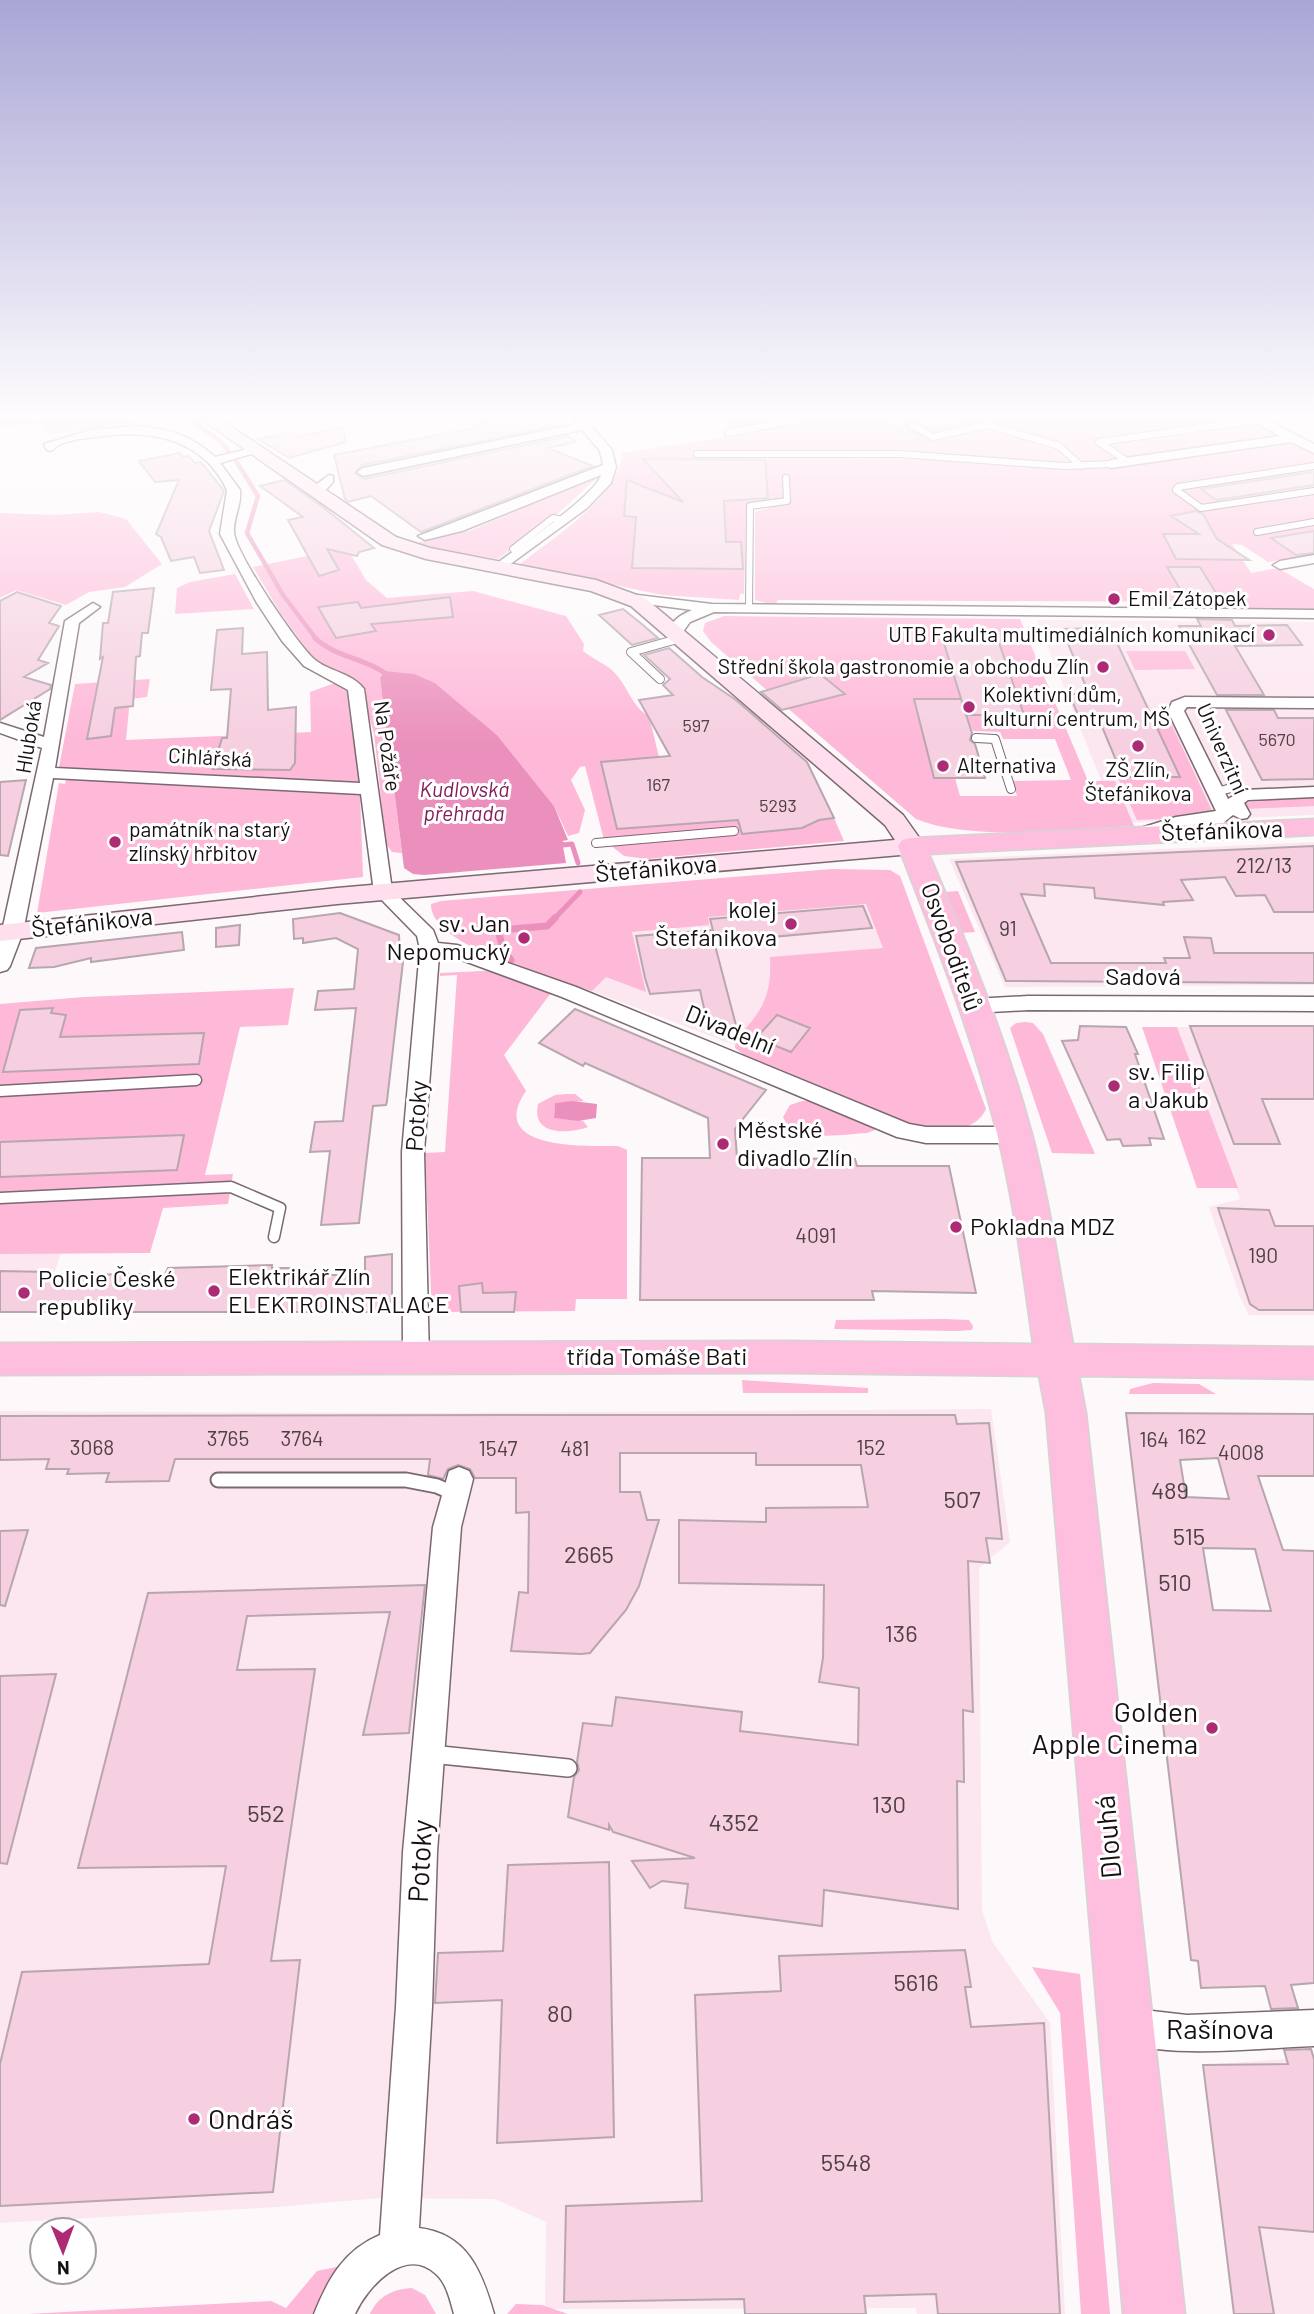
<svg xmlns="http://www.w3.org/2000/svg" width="1314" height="2314" font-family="Barlow,sans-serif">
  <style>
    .built { fill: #fce6f0 }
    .green { fill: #feb8d8; fill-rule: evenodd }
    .water { fill: #eb90bc }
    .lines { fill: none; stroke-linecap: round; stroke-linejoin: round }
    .stream-far2 { stroke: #eb90bc; stroke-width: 4.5 }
    .stream-far1 { stroke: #eb90bc; stroke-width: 5 }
    .stream { stroke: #eb90bc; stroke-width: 7 }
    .building { fill: #f6cfe0; stroke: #b8a6ae; stroke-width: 2; fill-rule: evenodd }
    .lane-far4-casing { stroke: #7a6970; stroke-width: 8 }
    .lane-far3-casing { stroke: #7a6970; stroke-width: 10 }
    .lane-far2-casing { stroke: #7a6970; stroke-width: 13 }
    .lane-far1-casing { stroke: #7a6970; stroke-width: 17 }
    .lane-casing { stroke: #7a6970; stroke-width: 20 }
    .street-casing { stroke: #7a6970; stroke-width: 3 }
    .secondary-casing { stroke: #7a6970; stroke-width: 3 }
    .primary-casing { stroke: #d5d4d5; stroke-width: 3 }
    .lane-far4 { stroke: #fff; stroke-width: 6 }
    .lane-far3 { stroke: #fff; stroke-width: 8 }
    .lane-far2 { stroke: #fff; stroke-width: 10 }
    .lane-far1 { stroke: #fff; stroke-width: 13 }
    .lane { stroke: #fff; stroke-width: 17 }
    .street { fill: #fff; fill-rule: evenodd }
    .secondary { fill: #ffdfee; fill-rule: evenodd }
    .primary { fill: #febedd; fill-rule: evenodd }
    .poi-dot { fill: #ad2a75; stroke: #fff; stroke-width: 2.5 }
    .labels { text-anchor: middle; stroke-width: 6; stroke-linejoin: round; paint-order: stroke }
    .far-number-label { font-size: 18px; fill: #4f4046 }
    .far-poi-label { font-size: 21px; fill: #171013; stroke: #fff; text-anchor: start }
    .far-street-label { font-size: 21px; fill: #171013; stroke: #fff }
    .far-water-label { font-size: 21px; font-style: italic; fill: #851c59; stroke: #fff }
    .number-label { font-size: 21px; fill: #4f4046 }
    .street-label { font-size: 24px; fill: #171013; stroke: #fff }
    .poi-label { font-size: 24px; fill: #171013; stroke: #fff; text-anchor: start }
    .near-number-label { font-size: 24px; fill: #4f4046 }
    .near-poi-label { font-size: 28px; fill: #171013; stroke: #fff; text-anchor: end }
    .near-street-label { font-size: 28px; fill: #171013; stroke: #fff }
  </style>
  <rect width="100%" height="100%" fill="#fdf9fa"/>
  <path class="built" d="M1037,620L1314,622V815L1118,823Z
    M1314,842V985L1005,987L949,859Z
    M874,892L904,956L745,1056L737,1046L592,991L609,971L592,919Z
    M1314,1026V1315H1249L1240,1297L1209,1207L1240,1199L1177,1027Z
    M68,1230L42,1312H0V1231Z
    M991,1409L1010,1542L979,1568L982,1910L993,1943L1050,2023L1065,2314H917L916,2308L545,2309L546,2222L495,2199L380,2198L277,2207L0,2223V1411L443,1413Z
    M1314,2057V2314H1233L1203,2065Z"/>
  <path class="green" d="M0,419H166L50,434L41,423L0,427Z
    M721,419H1249L1314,452V555L1268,562L1242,545L1232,544L1251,573L1278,568L1314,589V610L1208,609L1203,602L778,600L775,605L755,600V512L776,506L746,509L744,594H740L739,600L662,595L519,565C550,540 622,495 622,453L738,435ZM910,451L1035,462H1096L1105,467L1060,468L916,457L851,459Z
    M594,476L597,478L553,518L498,559L412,544L472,530Z
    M99,512L126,519L162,564L125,587L89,592L66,605L16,590L0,598V513L54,515Z
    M347,548L366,580L387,598L473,591L566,616L584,644L583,651C594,660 605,663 615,673C628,687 632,707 649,716L659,757L834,818L844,841L647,859L624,856L604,840L585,766L580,767L571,780L585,810L579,833L568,836L554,806L497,735L435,683L384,671L380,678L402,853L392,852L386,844L374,733L359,684L315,661L281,614L253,567Z
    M235,574L254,609L175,614L177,588L190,582Z
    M724,616L1020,619L1088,781H1115L1134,826C1073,829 972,842 916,819L711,642L703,631L705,623ZM914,700L966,715L973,731L1000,732L1003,739H1055L1071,780L1012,781L1017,796H960L955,778H934Z
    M1126,651H1185L1195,669L1135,670Z
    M150,679L147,697L130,699L126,740L311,732L310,692L332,684H340L348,691L359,783L62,770L59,767L75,684Z
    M1151,715H1167L1215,817L1137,820L1118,778L1180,777Z
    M67,776L360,793L363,877L37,913L59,783L65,784Z
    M1314,796V806L1245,809L1242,803Z
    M832,869L890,870L900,876L986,1109C972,1139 929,1129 904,1122L745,1056L735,1048L736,1039C762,1011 772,997 770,957L883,948L866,904L708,917L709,925L632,932L646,992L606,977L592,991C559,979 429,947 431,904L441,901Z
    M958,891L975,932L961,933L945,892Z
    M502,970L505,975L551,993L504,1055L526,1091C485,1151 588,1146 618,1146L627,1150V1299H576L575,1311L432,1312L425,1153L445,1152L457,975L440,976V973Z
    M294,988L288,1025L240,1027L205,1175L233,1174L228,1204L163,1208L150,1253L0,1254V1004L84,997Z
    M1026,1022L1033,1023L1043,1034L1095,1154L1052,1153L1010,1028L1016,1023Z
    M1142,1027H1177L1238,1188H1197Z
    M567,1094H575L584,1101L555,1103L554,1118L583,1121L588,1127C568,1134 531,1136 538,1104L555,1095Z
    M802,1101H815L874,1126L875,1130L867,1133C844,1134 794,1144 783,1117L790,1105Z
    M945,1319L969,1320L973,1326L972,1330L957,1331L834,1329L836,1320Z
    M742,1380L868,1388V1393H743Z
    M1153,1383L1199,1384L1216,1394H1129L1130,1389Z
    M1032,1967L1080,1974L1110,2314H1081L1060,2013Z
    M341,2266L318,2314H27L271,2301L286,2308L317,2271Z
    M412,2288L425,2295L436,2314H370C378,2296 393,2289 412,2288Z
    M516,2304L542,2305L568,2314H507Z"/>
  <path class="water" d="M384,671L414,674L435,683L497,735L554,806L568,840L562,841L566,863L424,875L413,874L404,868L380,678Z
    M573,1101L597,1104L596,1118L578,1121L554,1118L555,1103Z"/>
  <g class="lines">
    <path class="stream-far2" d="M189,419L219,440L233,456
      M236,461L258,496L247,533L283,595L317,640"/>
    <path class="stream-far1" d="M315,638C336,658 368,658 390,677
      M557,839L563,845L572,844L578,863
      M553,920L580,892"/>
    <path class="stream" d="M511,960L503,949L498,930L547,926L555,918"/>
  </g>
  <path class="building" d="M479,419H549L557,426L362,465L355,473L364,479L568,436L576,442L548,448L593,466L421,532L371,496L348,502L345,499L334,455L479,427L476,424L483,423Z
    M880,419H970V423L934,431L910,420L906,424L908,428L923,438L915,439Z
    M343,428L346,442L289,458L258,439L292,432L298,436Z
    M180,453L183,457L189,456L195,463L201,462L224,491L209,531L224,570L200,573L194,557L171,561L161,537L156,534L179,480L155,482L139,461Z
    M643,459L765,460L768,498L724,501L726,542H741L743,569L632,568L636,517L624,516L627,480L683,502Z
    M1314,472V485L1216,500L1201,489Z
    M284,480L323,507L374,548L359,552L357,556L327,549L339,570L319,576L288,520L303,517L260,486Z
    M1196,511L1203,514L1217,539L1249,560L1176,559L1163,534H1199L1171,516Z
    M1314,531V553L1296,555L1271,538Z
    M1167,567H1200L1224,606H1190Z
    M154,588L148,633H142L140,656L136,657L133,706L115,708L111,736L87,739L103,657L100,659L103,623H108L113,592Z
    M17,592L61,606L49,623L59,626L38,660L48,663L24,677L51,685L50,689L0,720V601Z
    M450,597L453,617L371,624L376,631L336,638L318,607L358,602L361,608Z
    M623,609L643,625L658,638L632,645L599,615Z
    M1197,619L1232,620L1235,626L1287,625L1302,645L1235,646L1264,695H1217L1179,626H1201Z
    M243,628L242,654L267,652L268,710L296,707L295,763L290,770L213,769L222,738H227L231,689L211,690L217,630Z
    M1110,628L1151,715L1180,777H1123L1098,717H1079L1069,694H1089L1062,629Z
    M943,640H998L1024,715H966Z
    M669,648L702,677L736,700L807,762L834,818L819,820L802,828L742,834L738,820L617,829L601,762L670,756L639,700L673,695L663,685L670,679L644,655Z
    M820,674L845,694L782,710L761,692Z
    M914,699H961L972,733L970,740L975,744L985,778H934Z
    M1226,710H1274L1278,718H1314V779L1262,780Z
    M26,780L8,856L0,855V782Z
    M1314,846V912H1274L1265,895L1236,896L1225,877L1181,880L1193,900L1163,902L1164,905L1095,898L1094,888L1044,884L1045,896L1021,894L1051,963H1166L1164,958H1190L1184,937L1211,938L1214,953H1314V983L1006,981L956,862Z
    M863,906L872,928L716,942L710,919Z
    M340,913L399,935L400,953H404L387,1101L386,1105L373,1106L359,1223L321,1225L330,1151L310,1152L315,1122L343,1121L356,1008L315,1010L318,991L354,989L358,949L336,938L303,943V938L294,939L293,919Z
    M240,925L239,945L216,947V928Z
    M711,930L737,1029L706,1017L700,990L650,994L645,978L636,936Z
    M182,932L184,950L91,962V958L54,967L29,968L36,948Z
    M53,1008L51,1013L66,1015L60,1037L204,1033L199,1064L3,1072L20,1010Z
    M575,1009L766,1090L735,1129L737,1158L855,1159L857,1166H949L976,1293L872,1291L874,1300H640L642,1158H710L708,1118L585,1063L583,1066L539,1043Z
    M777,1015L810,1028L791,1052L756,1038Z
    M1080,1026L1126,1027L1138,1054H1135L1164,1139L1149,1138L1151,1145L1123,1146L1120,1139L1107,1140L1062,1041L1078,1040Z
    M1190,1026H1314V1099H1262L1280,1144H1234Z
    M184,1135L177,1170L0,1177V1142Z
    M1218,1208L1269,1210L1275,1226H1314V1310H1259L1250,1304Z
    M392,1254V1298L387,1308L375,1312H0V1271L50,1272L49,1275L165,1274L168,1268L272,1265V1268H293L291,1275H342L365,1273V1257Z
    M482,1283L483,1293L516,1292L514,1312H461L459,1286Z
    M1126,1413L1314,1414V1476H1258L1283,1550L1314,1551V1983L1291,1985L1298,2008L1271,2009L1265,1986L1201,1988L1198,1961L1191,1960ZM1218,1458L1229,1499L1186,1497L1180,1460ZM1203,1548L1255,1549L1271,1611L1213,1610Z
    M531,1415H955L957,1424L989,1423L1002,1539L986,1538L990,1563L968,1561L973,1712L963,1710L964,1782L957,1781L958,1909L824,1890L822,1926L685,1908L688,1884L662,1881L650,1888L632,1861L695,1858L613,1832L609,1825V1830L568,1817L574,1777L579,1770L577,1762L583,1723L612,1726L616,1697L742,1712L740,1731L858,1745L859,1688L819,1682L823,1658L824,1585L679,1583V1520L766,1522V1508L868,1507L861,1465H756V1453H620V1492H640L647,1520H659L639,1586L626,1610L590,1653L581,1654L511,1651L519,1592L528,1593L529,1512L516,1513V1478H475L470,1469L458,1465L448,1469L443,1479L428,1475L430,1459H175L169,1481L106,1482L109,1473L67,1474L69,1469H46L49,1459L0,1460V1416Z
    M28,1530L5,1606L0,1605V1531Z
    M425,1585L409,1733L363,1735L390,1612L247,1616L237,1670L315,1669L271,1961L300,1960L273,2192L0,2206V2064L22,1972L209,1964L226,1866L78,1868L148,1593Z
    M56,1674L7,1864L0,1863V1676Z
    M609,1862L614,2137L497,2143L502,2000L435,2003L438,1953L503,1951L508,1865Z
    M965,1950L971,1987H965L971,2027L1044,2023L1060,2314H938L936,2294L864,2296L866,2314H745L744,2299L564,2302L566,2206L702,2201L695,1995L781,1991L779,1956Z
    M1311,2049L1314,2059V2232L1259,2227L1274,2314H1234L1203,2065L1288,2064L1284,2050Z"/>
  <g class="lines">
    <g class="lane-far4-casing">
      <path id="lane-far4" d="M912,425L933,437L987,425L1059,446L1081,466
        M728,433L802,419
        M697,454H900L1064,466L1111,464
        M1128,462L1099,442L1258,420
        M1314,466L1178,487L1176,490L1201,508L1314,491
        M1257,532L1314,522
        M513,549L553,518L562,520
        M749,608L750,506L787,501L786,478
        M676,640L681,638"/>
    </g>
    <g class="lane-far3-casing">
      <path id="lane-far3" d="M660,679L631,652L681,638
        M976,738L995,739L1011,789
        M1216,792L1235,787V778L1228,763
        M596,843L734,831"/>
    </g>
    <g class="lane-far2-casing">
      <path id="lane-far2" d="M0,1091L196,1080
        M0,1198L231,1187L280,1208L274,1237"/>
    </g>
    <g class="lane-far1-casing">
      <path id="lane-far1" d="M218,1480H406L437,1486L455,1494"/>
    </g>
    <g class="lane-casing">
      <path id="lane" d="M431,1754L568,1768"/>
    </g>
    <g class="street-casing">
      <path id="street" d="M573,419H585L612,450L616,467L611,483L587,508L501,571L496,570V564C518,547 594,497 601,475L462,531L425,540L418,536L603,465L600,451L582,430L363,476L357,472L363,468L577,424Z
        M1250,419H1265L1314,444V453L1291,442L1111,468L1105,464L1111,460L1280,436Z
        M135,426C167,428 191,435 215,457L256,447L262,451L220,463L240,490C242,504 233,518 234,532C235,553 297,644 314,659C329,672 351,672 364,689L392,890L433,930L438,943L457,945L576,987L909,1124L926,1127H1014L1022,1129L1025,1135L1022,1141L1014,1143H926L897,1137L562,997L448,955H439L424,1152L429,1358L425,1365L416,1368L407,1365L403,1358L402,1152L420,949L417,936L374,892L361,794L53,778L23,932L10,966L7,970L0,972V940L42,748L0,733V723L44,737L65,621L93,603L100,607L79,623L55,768L360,783L348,690L304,666L282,641L257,603L220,534L227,490C202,437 148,429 96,437C85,438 68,440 59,445C56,447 54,449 51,451L47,450L44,444L91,430Z
        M329,475L333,476V482L322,494H312V488Z
        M1314,555V563L1280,569L1273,565L1280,561Z
        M629,594L712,604L1314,610V618L714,612L690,622L680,636L675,637L668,633C672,620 680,615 692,610L624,601L622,598L624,595Z
        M1185,697L1314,698V708L1187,707L1184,711L1228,799L1244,790L1314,787V797L1248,800L1244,803L1250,814L1247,818L1241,819L1233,815L1223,823L1178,827L1137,840L1131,839L1128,835L1131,831L1176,817L1216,811L1168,711L1172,702Z
        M1028,996L1314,997V1011L1028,1010L973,1013L966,1011L963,1006L966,1001L973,999Z
        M459,1467L469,1471L473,1479L461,1527L437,1852L432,2007L419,2228C468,2234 482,2272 494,2314H454C450,2300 447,2284 436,2274C405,2245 367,2287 355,2314H314C328,2279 344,2250 380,2235L396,2007L403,1852L433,1527L449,1471Z
        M1126,2008L1187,2015L1314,2010V2046C1256,2048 1166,2060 1113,2039L1108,2026L1113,2013Z"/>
    </g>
    <g class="secondary-casing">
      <path id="secondary" d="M201,419H220L396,537L430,548L596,580L645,598L903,815L925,846L921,851L912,854L337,904L0,941V925L337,888L895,840L885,825L631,606L591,591L426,559L382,545Z"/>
    </g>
    <g class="primary-casing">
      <path id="primary" d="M1314,819V835L929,854C968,945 1006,1038 1032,1134C1050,1203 1060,1274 1073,1344L1314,1347V1379L1079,1376L1086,1413L1185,2314H1123L1046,1413L1039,1376L787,1373L0,1375V1343L787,1341L1033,1344C1023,1273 1014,1202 997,1133C972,1035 935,940 898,846L902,840L912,838Z"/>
    </g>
    <use href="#lane-far4" class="lane-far4"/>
    <use href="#lane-far3" class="lane-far3"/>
    <use href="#lane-far2" class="lane-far2"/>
    <use href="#lane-far1" class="lane-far1"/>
    <use href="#lane" class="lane"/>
    <use href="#street" class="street"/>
    <use href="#secondary" class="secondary"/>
    <use href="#primary" class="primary"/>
  </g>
  <linearGradient id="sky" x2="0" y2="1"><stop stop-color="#a9a6d6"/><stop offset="0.56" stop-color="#fefcfd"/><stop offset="1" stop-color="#fefcfd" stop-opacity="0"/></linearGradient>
  <rect width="1314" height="743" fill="url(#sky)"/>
  <g class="poi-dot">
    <circle cx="1114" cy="599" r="7"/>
    <circle cx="1269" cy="635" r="7"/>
    <circle cx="1103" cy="667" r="7"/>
    <circle cx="969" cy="707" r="7"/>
    <circle cx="1138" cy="746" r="7"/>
    <circle cx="943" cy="766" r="7"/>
    <circle cx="115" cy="842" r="7"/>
    <circle cx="791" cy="924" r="7"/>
    <circle cx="524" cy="938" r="7"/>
    <circle cx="1114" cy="1086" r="7"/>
    <circle cx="723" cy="1144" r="7"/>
    <circle cx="956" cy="1227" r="7"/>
    <circle cx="214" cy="1291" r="7"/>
    <circle cx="24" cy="1293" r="7"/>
    <circle cx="1212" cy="1728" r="7"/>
    <circle cx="194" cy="2119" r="7"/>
  </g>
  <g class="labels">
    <g class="far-number-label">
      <text x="696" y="732">597</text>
      <text x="1277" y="746">5670</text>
      <text x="658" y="791">167</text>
      <text x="778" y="812">5293</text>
    </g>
    <g class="far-poi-label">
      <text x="1128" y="606">Emil Zátopek</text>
      <text x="1255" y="642" text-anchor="end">UTB Fakulta multimediálních komunikací</text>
      <text x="1089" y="674" text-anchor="end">Střední škola gastronomie a obchodu Zlín</text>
      <text x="983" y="702">Kolektivní dům,<tspan x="983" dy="24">kulturní centrum, MŠ</tspan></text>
      <text x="957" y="773">Alternativa</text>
      <text x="1138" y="777" text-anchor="middle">ZŠ Zlín,<tspan x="1138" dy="24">Štefánikova</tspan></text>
      <text x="129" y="837">památník na starý<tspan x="129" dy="24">zlínský hřbitov</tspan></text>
    </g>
    <g class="far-street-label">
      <text transform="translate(29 737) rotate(-81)" y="7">Hluboká</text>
      <text transform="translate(387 746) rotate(82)" y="7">Na Požáře</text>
      <text transform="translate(1222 749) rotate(66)" y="7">Univerzitní</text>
      <text transform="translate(210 758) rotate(3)" y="7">Cihlářská</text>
    </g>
    <g class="far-water-label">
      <text x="464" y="797">Kudlovská<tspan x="464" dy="24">přehrada</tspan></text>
    </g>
    <g class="number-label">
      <text x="1264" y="873">212/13</text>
      <text x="1008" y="936">91</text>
      <text x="816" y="1243">4091</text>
      <text x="1263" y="1263">190</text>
      <text x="1192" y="1444">162</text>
      <text x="228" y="1446">3765</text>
      <text x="302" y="1446">3764</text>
      <text x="1154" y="1447">164</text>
      <text x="92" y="1455">3068</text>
      <text x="871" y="1455">152</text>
      <text x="498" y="1456">1547</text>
      <text x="575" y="1456">481</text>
      <text x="1241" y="1460">4008</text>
    </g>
    <g class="street-label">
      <text transform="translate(1222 831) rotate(-2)" y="8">Štefánikova</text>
      <text transform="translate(656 869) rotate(-5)" y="8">Štefánikova</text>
      <text transform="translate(92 923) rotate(-6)" y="8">Štefánikova</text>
      <text transform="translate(951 947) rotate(70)" y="8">Osvoboditelů</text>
      <text x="1143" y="985">Sadová</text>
      <text transform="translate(730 1030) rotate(22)" y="8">Divadelní</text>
      <text transform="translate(417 1116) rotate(-86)" y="8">Potoky</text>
      <text x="657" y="1365">třída Tomáše Bati</text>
    </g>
    <g class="poi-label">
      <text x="777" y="918" text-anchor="end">kolej<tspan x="777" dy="28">Štefánikova</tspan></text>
      <text x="510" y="932" text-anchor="end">sv. Jan<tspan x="510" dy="28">Nepomucký</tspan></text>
      <text x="1128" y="1080">sv. Filip<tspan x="1128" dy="28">a Jakub</tspan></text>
      <text x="737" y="1138">Městské<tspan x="737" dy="28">divadlo Zlín</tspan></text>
      <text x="970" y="1235">Pokladna MDZ</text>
      <text x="228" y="1285">Elektrikář Zlín<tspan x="228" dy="28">ELEKTROINSTALACE</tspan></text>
      <text x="38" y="1287">Policie České<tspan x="38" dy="28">republiky</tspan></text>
    </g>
    <g class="near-number-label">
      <text x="1170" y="1499">489</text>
      <text x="962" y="1508">507</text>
      <text x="1189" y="1545">515</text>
      <text x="589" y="1563">2665</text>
      <text x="1175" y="1591">510</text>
      <text x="901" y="1642">136</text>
      <text x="889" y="1813">130</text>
      <text x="266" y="1822">552</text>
      <text x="734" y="1831">4352</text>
      <text x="916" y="1991">5616</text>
      <text x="560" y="2022">80</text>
      <text x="846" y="2171">5548</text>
    </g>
    <g class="near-poi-label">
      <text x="1198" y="1722">Golden<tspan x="1198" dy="32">Apple Cinema</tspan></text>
      <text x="208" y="2129" text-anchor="start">Ondráš</text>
    </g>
    <g class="near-street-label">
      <text transform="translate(1108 1837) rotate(-95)" y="10">Dlouhá</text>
      <text transform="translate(420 1861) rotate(-87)" y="10">Potoky</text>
      <text x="1220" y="2039">Rašínova</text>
    </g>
  </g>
  <g transform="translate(63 2251) rotate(179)"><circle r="33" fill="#ffffff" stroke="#a29fa1" stroke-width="2"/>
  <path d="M0-5L12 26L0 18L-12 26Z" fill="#ad2a75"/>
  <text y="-10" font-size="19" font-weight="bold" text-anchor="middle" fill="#171013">N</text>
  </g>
</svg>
